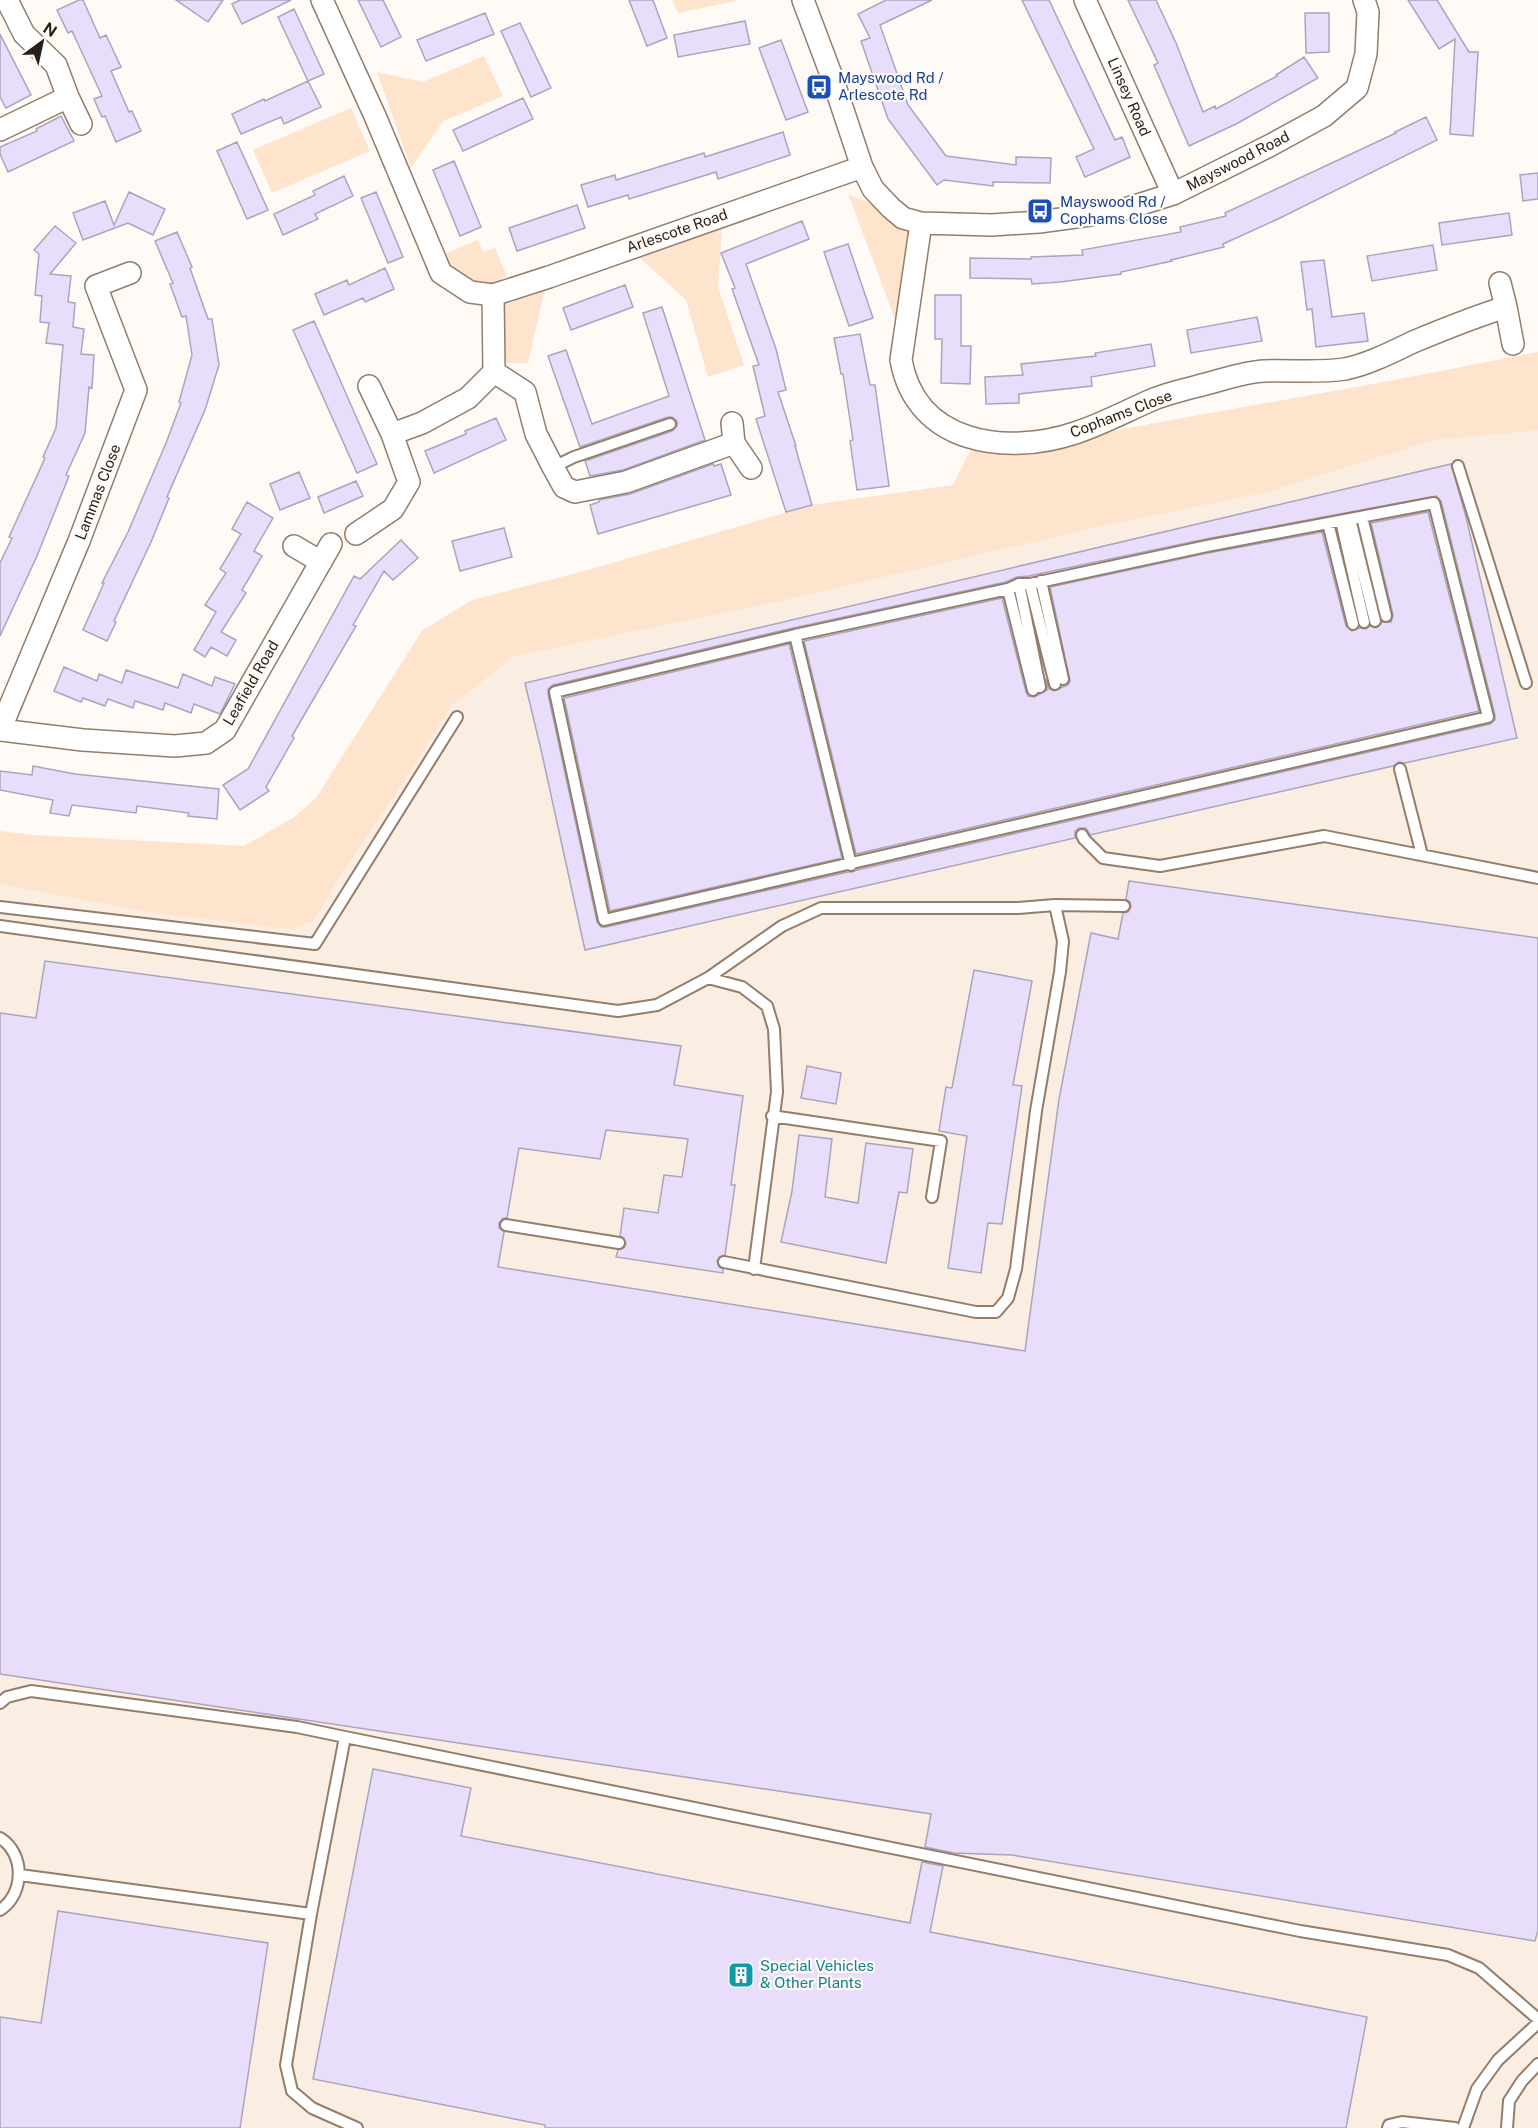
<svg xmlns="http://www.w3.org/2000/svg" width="1538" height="2128" font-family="'Public Sans',sans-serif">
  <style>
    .built { fill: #faede2 }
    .green { fill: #fee3cd }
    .building { fill: #e8defb; stroke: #aca3be; stroke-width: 1.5; fill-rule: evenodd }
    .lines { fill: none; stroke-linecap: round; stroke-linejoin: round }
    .lane-casing { stroke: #947d6a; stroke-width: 14 }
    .street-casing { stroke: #947d6a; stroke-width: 24 }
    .lane { stroke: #fff; stroke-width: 10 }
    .street { stroke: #fff; stroke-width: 21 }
    .labels { text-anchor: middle; stroke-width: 4.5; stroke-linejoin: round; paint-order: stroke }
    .transit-label { font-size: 15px; fill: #164399; stroke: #fffaf5; text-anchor: start }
    .street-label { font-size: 15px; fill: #281f17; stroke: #fffaf5 }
    .culture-label { font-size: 15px; fill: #0d838f; stroke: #fffaf5; text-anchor: start }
  </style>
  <rect width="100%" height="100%" fill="#fffaf5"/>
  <path class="built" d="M1538,359V2128H0V845L279,859L433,646Z"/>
  <path class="green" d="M672,0H740L678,13Z
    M484,56L503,96L443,121L411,168L377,72L423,82Z
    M351,108L370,151L272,193L253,150Z
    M848,194L876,206L910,234L898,327Z
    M722,227L718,287L744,365L708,377L686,300L639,257Z
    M478,240L483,252L495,248L507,276L486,288C462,280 454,279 445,254Z
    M545,288L528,363H504L502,306Z
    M1538,352V430L1433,440L1267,492L1106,525L767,604L514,656L451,706L404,781L339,878L313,921L290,929L148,912L0,884V831L33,835L244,846L293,818L316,798L422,631L472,600L588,570L812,505L953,485L971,449L1015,454L1049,448L1122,429L1400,379Z"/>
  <path class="building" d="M79,0H83L100,38L106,35L121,67L111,71L129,112L132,111L141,131L116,142L105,116L102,117L94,99L102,96L72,31L68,33L57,10Z
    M176,0H223L208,22Z
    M240,0H291L242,24L232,4Z
    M358,0H383L401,37L381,47Z
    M629,0H653L667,38L647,46Z
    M886,0H932L880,25L908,105L946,156L1016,165V157L1051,158L1050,183L993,182V186L944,180L937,185L888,119L861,41L870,38L858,14Z
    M1022,0H1049L1115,140L1122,137L1130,157L1085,177L1076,157L1094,149Z
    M1128,0H1156L1176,43L1203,112L1215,106L1216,109L1277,76L1276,75L1304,57L1318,78L1236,124L1189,146L1154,65L1158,63Z
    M1408,0H1437L1469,52H1478L1473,136L1450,134L1455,39L1439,49Z
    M294,9L324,74L308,81L278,17Z
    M485,13L494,34L426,61L417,40Z
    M1305,13H1329V52L1306,53Z
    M745,21L750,44L678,57L674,35Z
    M520,23L551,88L531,97L501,31Z
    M0,34L31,95L6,108L0,97Z
    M781,40L808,112L786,120L759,48Z
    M308,81L321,107L284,124L281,117L241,134L232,114L264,99L265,101Z
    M523,98L533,119L463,151L453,130Z
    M61,116L74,141L8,172L0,154V147L37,131L36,129Z
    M1426,117L1437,140L1278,219L1223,244L1224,247L1171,260L1172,261L1121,272V274L1060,282L1032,284L1031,279L970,278V258L1031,259V257L1083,255L1082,250L1181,232L1180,227L1226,216L1225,213L1396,133L1395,132Z
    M783,132L790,155L718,179L716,172L629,199L628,195L588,207L581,185L615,175L616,180L704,153L705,157Z
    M237,142L268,210L247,219L217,151Z
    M454,161L481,227L460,236L433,170Z
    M1538,173V199L1523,201L1520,175Z
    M344,176L353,196L315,214L318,219L283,235L274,214L315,195L313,191Z
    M129,192L165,209L153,235L128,223L83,240L73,213L105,201L114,225Z
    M376,192L403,257L388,263L361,198Z
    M577,205L585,228L517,251L509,228Z
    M1509,213L1512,235L1442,245L1439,223Z
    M802,221L809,239L746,264L776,349L786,390L778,392L796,446H795L812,505L786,512L756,419L765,416L753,366L759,365L732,289L735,288L721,253Z
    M55,226L76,243L50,274L71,276L68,302L75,303L73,327L84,329L81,354L94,355L92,388L89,387L85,433L66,475L69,476L37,556L0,636V563L12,538L9,537L45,458L43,457L56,428L63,345L46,343L49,323L40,322L42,296L35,295L39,254L34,250Z
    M177,232L192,267L190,268L208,319H212L219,365L205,410L167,497L169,498L151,542L114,621L116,622L107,641L83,630L104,583H102L128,532L166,443L181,403L179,402L192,355L186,316L182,317L170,284L173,283L155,241Z
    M848,244L873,318L849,326L824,252Z
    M1433,245L1437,270L1372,281L1367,256Z
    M1324,260L1332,317L1364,313L1368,341L1316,347L1312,309L1307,310L1301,262Z
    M385,268L394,289L365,302L363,298L324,315L315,294L347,280L349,285Z
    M625,285L633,307L571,330L563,308Z
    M935,295H961V346H971L970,384L941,383L942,339H935Z
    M662,307L705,440L623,470L590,476L585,461L672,431L677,426V421L672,417H668L580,447L548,356L566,350L592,424L669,396L643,313Z
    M1257,317L1262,341L1191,353L1187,330Z
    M314,321L377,464L357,473L293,330Z
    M860,334L870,385H875L889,486L857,490L850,441L853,440L843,374H841L834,338Z
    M1151,344L1155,366L1091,377L1092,386L1019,394V403L986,404L985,377L1023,375L1021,364L1096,356L1095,353Z
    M496,418L506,440L434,473L425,451L466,434L465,431Z
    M713,464L714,466L721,464L731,495L598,534L590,505L599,502V500L630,494Z
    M1451,464L1466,517L1517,738L1405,763L1399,762L1393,766L1090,835L1086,828H1079L1075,831V838L585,950L542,754L525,683ZM1436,496L1441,501L1495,715V720L1490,724L857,870L852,872H848L606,927H601L597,922L548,694V689L553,685L793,628L1006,582L1017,577L1029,576L1206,539Z
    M299,472L310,498L280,510L270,484Z
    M356,481L363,496L324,513L318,497Z
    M247,502L273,518L254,551L262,556L242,590L246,593L221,632L236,640L227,656L211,647L205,657L194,650L216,612L205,605L226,573L220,569L241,534L232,529Z
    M1428,512L1479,711L856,854L804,641L1002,598L1026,692L1028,696L1034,697L1047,690L1046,679L1049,689L1054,691L1068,685L1070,681L1050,587L1208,553L1322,532L1346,626L1352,631L1359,628L1366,629L1370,626L1376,628L1382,622H1391L1393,615L1371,523Z
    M504,528L512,557L460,571L452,541Z
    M401,540L418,558L393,580L384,571L353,625L356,626L292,736L294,738L266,787L269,791L240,810L223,785L248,769L354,576L360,579Z
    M789,644L842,858L610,911L564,698Z
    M64,667L97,681L99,674L122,683L126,670L178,688L183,674L212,686L215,677L235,684L220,714L194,704L191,713L165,703L163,710L135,701L133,708L108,699L105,706L83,698L81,702L54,691Z
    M33,766L75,774L219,789L217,819L188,816L189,813L137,806L136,813L72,805L69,816L50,813L53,800L0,790V771L32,775Z
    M1129,881L1538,938V1930L1535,1941L1012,1855L954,1853L925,1847L931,1814L0,1674V1013L36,1018L45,961L681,1046L674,1085L743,1096L731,1185H735L725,1255L719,1257L717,1261L719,1267L723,1269V1273L616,1257L618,1250L624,1248L626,1244L624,1238L620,1236L624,1208L658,1213L664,1175L682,1177L688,1139L606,1130L600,1159L519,1148L507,1218H503L499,1223V1228L504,1232L498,1267L1025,1351L1059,1099L1091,933L1118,939L1123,913L1128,912L1131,907L1130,902L1126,899Z
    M974,970L1032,981L1013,1085L1022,1086L1002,1224L988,1223L981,1273L948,1268L967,1136L939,1131L946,1087L952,1088Z
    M807,1066L841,1073L836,1104L801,1098Z
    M799,1135L832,1139L825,1197L858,1203L866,1143L913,1149L907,1193L899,1192L886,1263L781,1242L792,1191Z
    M373,1769L471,1788L461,1836L910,1923L922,1862L943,1866L930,1932L1367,2017L1346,2128H545V2125L313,2079Z
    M58,1911L268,1943L240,2128H0V2017L41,2023Z"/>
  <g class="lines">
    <g class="lane-casing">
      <path id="lane" d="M1458,466L1526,683
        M553,467L574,457L670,424
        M1362,517L1386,616
        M1350,519L1375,621
        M1341,521L1364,622
        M1328,523L1353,624
        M1041,581L1063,679
        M1019,584L1040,687
        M1030,584L1055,684
        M1008,589L1033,690
        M795,635L1008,589L1019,584H1030L1207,546L1434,503L1488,717L604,920L555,692L795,635L851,865
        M1400,769L1422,855
        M1082,835L1084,839L1103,858L1160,866L1324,836L1538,878
        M0,907L315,944L457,717
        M0,926L618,1011L657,1005L708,978L782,926L821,908H1018L1055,905L1124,906
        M708,978L742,987L767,1006L774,1029L777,1092L754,1269
        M772,1116L941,1141L932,1197
        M506,1225L619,1243
        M724,1262L976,1312H996L1008,1298L1016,1269L1036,1111L1060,972L1063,941L1055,905
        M0,1703L7,1697L31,1691L297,1727L345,1737
        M0,1838C26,1854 24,1895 0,1910
        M20,1875L311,1914L345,1737L1300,1931L1448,1955L1479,1968L1538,2019
        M311,1914L286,2065L292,2091L312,2108L357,2128
        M1388,2128L1389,2125L1402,2122L1455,2128
        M1463,2128L1477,2089L1498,2060L1538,2023
        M1507,2128L1509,2101L1522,2081L1538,2064"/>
    </g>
    <g class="street-casing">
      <path id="street" d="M7,0L24,34L56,65L68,97L81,124
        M322,0L375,116L441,273L470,292L493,295L549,277L862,167
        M803,0L832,77L862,167L873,189L891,208L903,218L921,223L992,225L1039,222L1090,215L1125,209L1173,194L1269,146L1324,116L1357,88L1366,54L1368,12L1364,0
        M1085,0L1173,194
        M0,130L68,97
        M921,223L901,360C916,444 1006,456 1075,433C1103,424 1128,410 1154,399C1169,393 1186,389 1202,385C1222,380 1244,372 1264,371C1291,370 1319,373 1345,369C1369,364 1392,352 1413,342C1444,329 1474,317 1506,307L1513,344
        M1500,283L1506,307
        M494,372L525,392L536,434L553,467L564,487L575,492L626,482L734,443L751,468
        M369,386L392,434
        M732,423L734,443
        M356,534L393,509L409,482L392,434L422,423L468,398L494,372L493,295
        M294,546L321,562
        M0,730L79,541L136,390L96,286L130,273
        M0,730L83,740L175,746L206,743L225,730L331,544"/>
    </g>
    <use href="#lane" class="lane"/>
    <use href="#street" class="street"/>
  </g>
  <defs>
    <g id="bus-square" transform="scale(1.35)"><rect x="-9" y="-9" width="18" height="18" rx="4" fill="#1a4fb4" stroke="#fffaf5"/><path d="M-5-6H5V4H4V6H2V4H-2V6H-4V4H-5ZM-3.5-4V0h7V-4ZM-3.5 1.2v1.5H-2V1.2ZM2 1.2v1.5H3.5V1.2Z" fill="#fff"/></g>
    <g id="building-square" transform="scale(1.35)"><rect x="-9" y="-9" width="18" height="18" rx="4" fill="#0f9aa8" stroke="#fffaf5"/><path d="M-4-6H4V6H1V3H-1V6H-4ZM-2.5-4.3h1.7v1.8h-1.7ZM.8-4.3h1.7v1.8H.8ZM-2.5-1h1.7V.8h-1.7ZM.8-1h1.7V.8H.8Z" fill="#fff"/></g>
  </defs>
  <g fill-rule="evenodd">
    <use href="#bus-square" x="819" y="87"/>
    <use href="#bus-square" x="1040" y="211"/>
    <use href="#building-square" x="741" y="1975"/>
  </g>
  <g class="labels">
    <g class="transit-label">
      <text x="838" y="83">Mayswood Rd /<tspan x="838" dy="17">Arlescote Rd</tspan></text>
      <text x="1060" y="207">Mayswood Rd /<tspan x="1060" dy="17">Cophams Close</tspan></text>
    </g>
    <g class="street-label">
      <text transform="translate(1129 97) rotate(66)" y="5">Linsey Road</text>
      <text transform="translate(1238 161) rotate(-27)" y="5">Mayswood Road</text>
      <text transform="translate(677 231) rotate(-19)" y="5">Arlescote Road</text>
      <text transform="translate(1121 414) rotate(-21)" y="5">Cophams Close</text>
      <text transform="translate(98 492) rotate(-69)" y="5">Lammas Close</text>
      <text transform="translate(251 683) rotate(-60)" y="5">Leafield Road</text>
    </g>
    <g class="culture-label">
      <text x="760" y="1971">Special Vehicles<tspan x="760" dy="17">&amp; Other Plants</tspan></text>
    </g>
  </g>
  <g transform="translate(42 42) rotate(33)" stroke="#fffaf5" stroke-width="4.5" paint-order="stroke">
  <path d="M0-4.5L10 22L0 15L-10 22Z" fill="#281f17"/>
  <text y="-9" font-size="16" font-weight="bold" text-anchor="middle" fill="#281f17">N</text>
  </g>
</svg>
